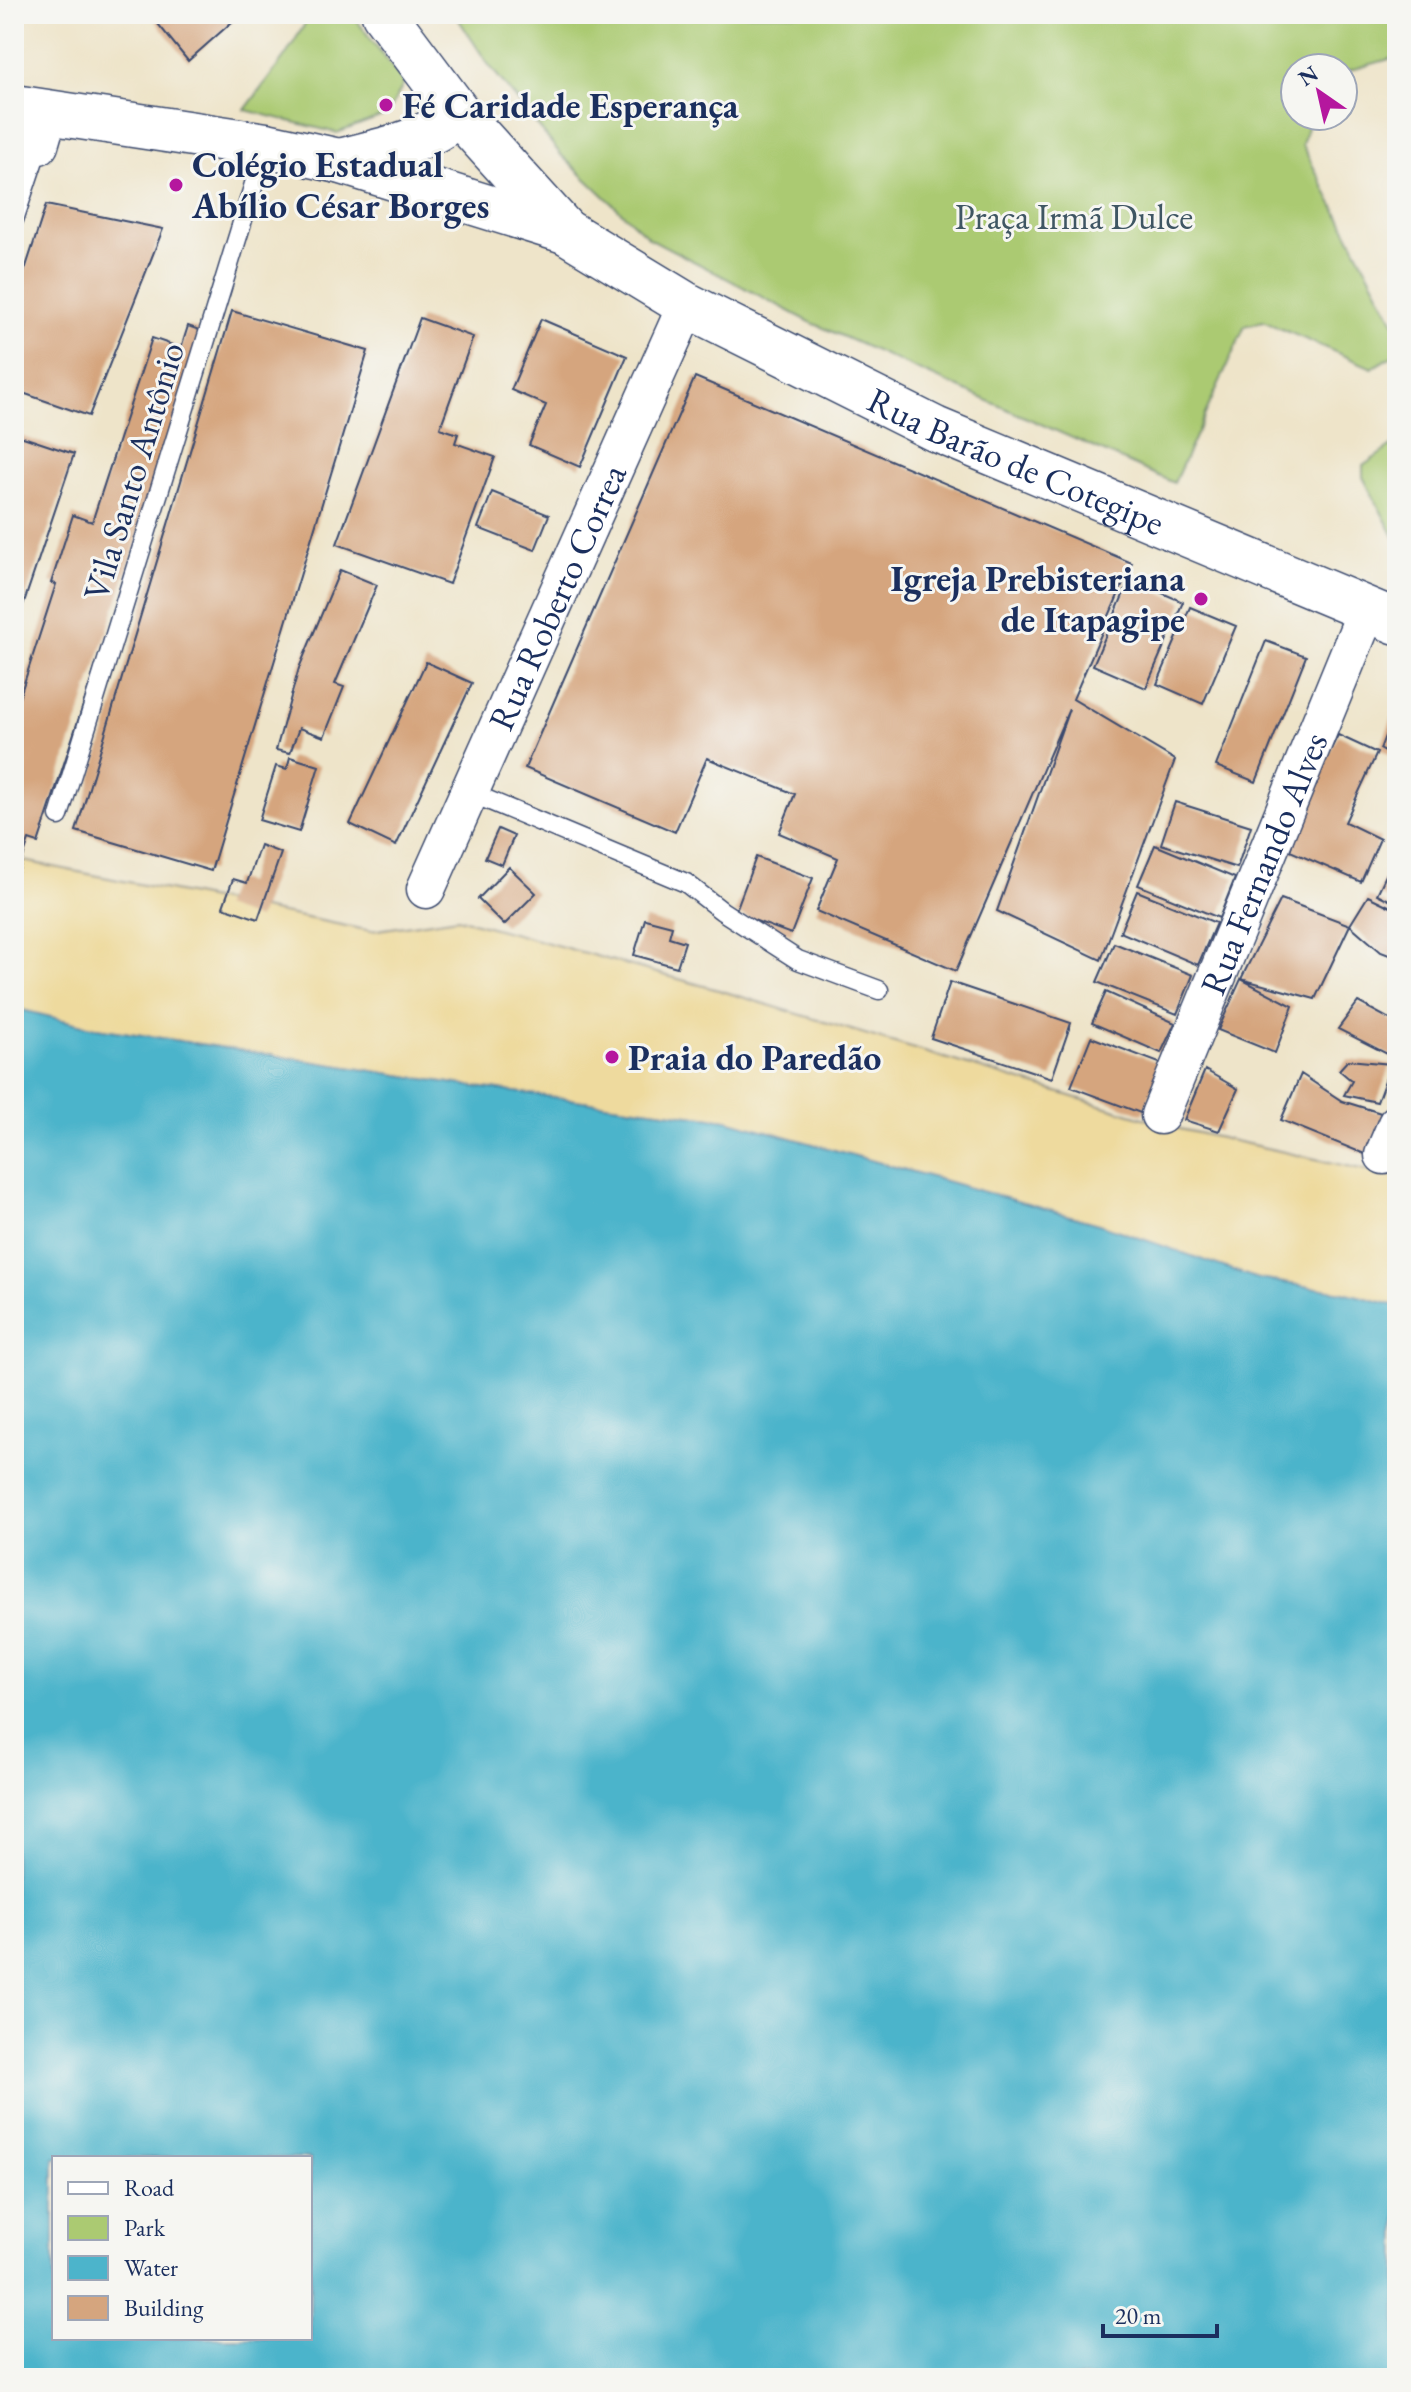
<svg xmlns="http://www.w3.org/2000/svg" width="1411" height="2392" font-family="'EB Garamond',serif">
  <style>
    .green { fill: #abca72; stroke: #637c68; stroke-width: 2 }
    .sand { fill: #eeda9e; stroke: #84847e; stroke-width: 2 }
    .water { fill: #4cb4cb; stroke: #347294; stroke-width: 2; fill-rule: evenodd }
    .building { fill: #d5a57e }
    .lines { fill: none; stroke-linecap: round; stroke-linejoin: round }
    .service-casing { stroke: #3b4a6e; stroke-width: 21 }
    .minor-casing { stroke: #3b4a6e; stroke-width: 41 }
    .secondary-casing { stroke: #3b4a6e; stroke-width: 47 }
    .service { stroke: #fff; stroke-width: 18 }
    .minor { stroke: #fff; stroke-width: 38 }
    .secondary { stroke: #fff; stroke-width: 44 }
    .poi-dot { fill: #b5179e; stroke: #f6f6f2; stroke-width: 3 }
    .labels { text-anchor: middle; stroke-width: 6; stroke-linejoin: round; paint-order: stroke }
    .poi-label { font-size: 36px; font-weight: bold; fill: #1b2f5e; stroke: #f6f6f2; text-anchor: start }
    .park-label { font-size: 36px; fill: #3f5663; stroke: #f6f6f2 }
    .street-label { font-size: 36px; fill: #1b2f5e; stroke: #f6f6f2 }
  </style>
  <rect width="100%" height="100%" fill="#f6f6f2"/>
  <filter id="ink" filterUnits="userSpaceOnUse"><feTurbulence type="fractalNoise" baseFrequency=".0125" numOctaves="2"/><feDisplacementMap in="SourceGraphic" scale="16" xChannelSelector="R" yChannelSelector="G"/><feConvolveMatrix kernelMatrix="1 2 1 2 8 2 1 2 1" color-interpolation-filters="sRGB"/></filter>
  <filter id="wash" filterUnits="userSpaceOnUse"><feTurbulence type="fractalNoise" baseFrequency=".006" numOctaves="4" result="noise"/><feDisplacementMap in="SourceGraphic" scale="32" xChannelSelector="R" yChannelSelector="G"/><feGaussianBlur stdDeviation="1.8" result="paint"/><feColorMatrix in="noise" values="0 0 0 0 0 0 0 0 0 0 0 0 0 0 0 0 0 1.4 0 .05"/><feComposite in="paint" operator="in"/></filter>
  <g filter="url(#wash)">
    <rect width="100%" height="100%" fill="#eee4c9"/>
    <path class="green" d="M311,14H352L404,83L388,114L337,133L245,110L286,55Z
      M455,14H1397V57L1343,72V68H1295V116H1310L1302,145L1397,327V353L1372,368L1263,321L1245,326L1174,483L810,322L649,238L562,156L488,64Z
      M1393,445L1397,446V542L1363,477V466Z"/>
    <path class="sand" d="M14,859L371,931L458,918L722,991L1180,1129L1397,1177V1306L1343,1292L1258,1279L1102,1225L727,1120L476,1087L91,1027L14,1008Z"/>
    <path class="water" d="M14,1008L91,1027L476,1087L727,1120L1102,1225L1258,1279L1343,1292L1397,1306V2378H14ZM54,2158H310V2338H54Z"/>
    <g id="blocks">
      <path class="building" d="M150,14H241L188,61Z
        M46,205L163,229L89,416L14,390V304Z
        M232,311L368,351L211,871L76,831Z
        M420,318L473,337L440,428L458,434L455,443L495,457L449,584L337,544Z
        M541,319L627,356L580,467L529,445L546,405L511,390Z
        M188,326L205,332L38,843L29,840L14,885V714L56,584L51,583L73,515L92,522L152,338L181,348Z
        M695,377L1132,563L1073,699L1175,760L1101,960L997,911L1069,709L956,971L816,911L838,858L779,833L795,794L707,758L675,832L525,768Z
        M14,434L74,454L15,629H14Z
        M492,492L549,515L535,550L478,528Z
        M340,570L377,585L335,684L344,687L324,737L299,728L290,753L276,750L299,668Z
        M1130,579L1183,602L1146,688L1093,665Z
        M1190,607L1236,626L1203,704L1157,684Z
        M1266,641L1306,656L1256,782L1216,766Z
        M426,662L472,683L396,846L350,824Z
        M1397,705V759L1380,749Z
        M1338,735L1377,753L1345,822L1380,839L1361,882L1290,851L1305,801Z
        M290,757L319,766L299,832L259,820L276,766L287,769Z
        M1175,802L1251,826L1237,868L1161,844Z
        M498,829L514,836L502,865L485,858Z
        M260,845L281,853L258,919L223,907L233,879L247,883Z
        M1155,845L1235,878L1219,918L1138,885Z
        M1397,852V904L1377,894Z
        M756,857L813,878L791,934L735,913Z
        M509,867L536,893L504,925L478,899Z
        M1137,891L1216,923L1198,965L1120,932Z
        M1368,896L1397,910V958L1381,952L1350,925Z
        M1281,899L1350,925L1315,999L1241,979Z
        M645,919L672,926L669,937L685,942L677,967L634,955Z
        M1114,943L1193,975L1177,1014L1097,982Z
        M1241,979L1293,1006L1275,1053L1218,1030Z
        M950,982L1071,1023L1052,1078L931,1038Z
        M1106,992L1175,1023L1161,1053L1092,1023Z
        M1358,1002L1397,1023L1395,1058L1338,1029Z
        M1091,1037L1162,1064L1143,1114L1071,1087Z
        M1348,1060L1391,1064L1377,1102L1344,1095L1352,1081L1339,1070Z
        M1205,1070L1238,1089L1219,1131L1184,1120Z
        M1301,1074L1342,1101L1384,1114L1367,1155L1281,1120Z"/>
    </g>
  </g>
  <g filter="url(#ink)">
    <use href="#blocks" fill-opacity="0" stroke="#3b4a6e" stroke-width="2"/>
    <g class="lines">
      <g class="service-casing">
        <path id="service" d="M14,220L39,145
          M471,793L686,883L722,911L798,960L879,990
          M59,816L266,145"/>
      </g>
      <g class="minor-casing">
        <g id="minor">
          <path d="M39,145L49,111"/>
          <path id="s1" d="M426,889L687,305"/>
          <path id="s2" d="M1160,1115L1367,610"/>
          <path d="M1384,1155L1397,1124"/>
        </g>
      </g>
      <g class="secondary-casing">
        <g id="secondary">
          <path id="s3" d="M384,14L459,114L565,231L687,305L935,429L1397,622"/>
          <path d="M14,107L266,145L339,161L565,231"/>
          <path d="M339,161C383,150 423,143 459,114"/>
        </g>
      </g>
      <use href="#service" class="service"/>
      <use href="#minor" class="minor"/>
      <use href="#secondary" class="secondary"/>
    </g>
  </g>
  <g class="poi-dot">
    <circle cx="386" cy="105" r="8"/>
    <circle cx="176" cy="185" r="8"/>
    <circle cx="1201" cy="599" r="8"/>
    <circle cx="612" cy="1057" r="8"/>
  </g>
  <g class="labels">
    <g class="poi-label">
      <text x="402" y="118">Fé Caridade Esperança</text>
      <text x="192" y="177">Colégio Estadual<tspan x="192" dy="41">Abílio César Borges</tspan></text>
      <text x="1185" y="591" text-anchor="end">Igreja Prebisteriana<tspan x="1185" dy="41">de Itapagipe</tspan></text>
      <text x="628" y="1070">Praia do Paredão</text>
    </g>
    <g class="park-label">
      <text x="1074" y="229">Praça Irmã Dulce</text>
    </g>
    <g class="street-label">
      <text dy="13" stroke="none"><textPath href="#s3" startOffset="790">Rua Barão de Cotegipe</textPath></text>
      <text transform="translate(133 471) rotate(-73)" y="13">Vila Santo Antônio</text>
      <text dy="13" stroke="none"><textPath href="#s1" startOffset="320">Rua Roberto Correa</textPath></text>
      <text dy="13" stroke="none"><textPath href="#s2" startOffset="272">Rua Fernando Alves</textPath></text>
    </g>
  </g>
  <rect width="1411" height="2392" fill="none" stroke="#f6f6f2" stroke-width="48"/>
  <rect x="52" y="2156" width="260" height="184" fill="#f6f6f2" stroke="#9ea6b7" stroke-width="2"/>
  <rect x="68" y="2182" width="40" height="12" fill="#ffffff" stroke="#9ea6b7" stroke-width="2"/>
  <text x="124" y="2196" font-size="24" fill="#1b2f5e">Road</text>
  <rect x="68" y="2216" width="40" height="24" fill="#abca72" stroke="#9ea6b7" stroke-width="2"/>
  <text x="124" y="2236" font-size="24" fill="#1b2f5e">Park</text>
  <rect x="68" y="2256" width="40" height="24" fill="#4cb4cb" stroke="#9ea6b7" stroke-width="2"/>
  <text x="124" y="2276" font-size="24" fill="#1b2f5e">Water</text>
  <rect x="68" y="2296" width="40" height="24" fill="#d5a57e" stroke="#9ea6b7" stroke-width="2"/>
  <text x="124" y="2316" font-size="24" fill="#1b2f5e">Building</text>
  <g transform="translate(1319 92) rotate(326)"><circle r="38" fill="#f6f6f2" stroke="#9ea6b7" stroke-width="2"/>
  <path d="M0-6L14 30L0 20L-14 30Z" fill="#b5179e"/>
  <text y="-12" font-size="22" font-weight="bold" text-anchor="middle" fill="#1b2f5e">N</text>
  </g>
  <path d="M1103 2324v12h114v-12" fill="none" stroke="#1b2f5e" stroke-width="4"/>
  <text x="1115" y="2324" font-size="24" fill="#1b2f5e" stroke="#f6f6f2" stroke-width="6" paint-order="stroke">20 m</text>
</svg>
